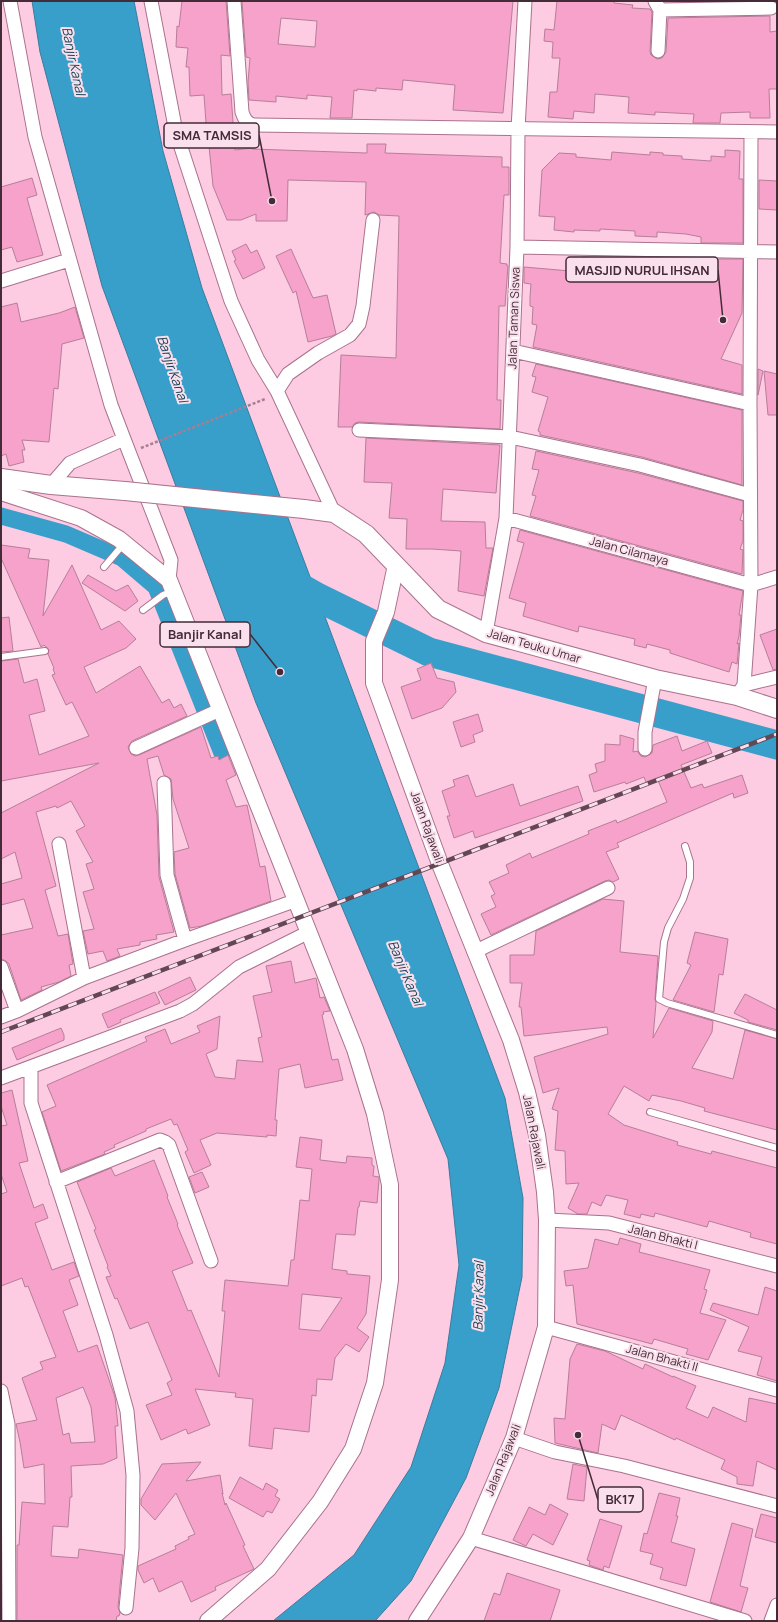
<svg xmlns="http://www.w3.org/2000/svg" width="778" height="1622" font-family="Manrope,sans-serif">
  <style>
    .water { fill: #389fca; stroke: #3b7c9e }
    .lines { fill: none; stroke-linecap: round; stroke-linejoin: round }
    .canal { stroke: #389fca; stroke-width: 17 }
    .river { stroke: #389fca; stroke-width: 29 }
    .building { fill: #f6a2ca; stroke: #b77e99; fill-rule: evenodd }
    .service-casing { stroke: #aa728d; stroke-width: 8 }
    .minor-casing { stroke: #aa728d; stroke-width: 15 }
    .tertiary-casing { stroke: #aa728d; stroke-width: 18 }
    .secondary-casing { stroke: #aa728d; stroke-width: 20 }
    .path { stroke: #a57f91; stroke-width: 2.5; stroke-dasharray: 3 2; stroke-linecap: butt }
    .service { stroke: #fff; stroke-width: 6 }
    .minor { stroke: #fff; stroke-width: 13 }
    .tertiary { stroke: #fff; stroke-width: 16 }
    .secondary { stroke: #fff; stroke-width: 18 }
    .rail-casing { stroke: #634755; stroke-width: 4.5 }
    .rail { stroke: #fae0ec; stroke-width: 3; stroke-dasharray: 9; stroke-linecap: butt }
    .secondary-bridge-casing { stroke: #aa728d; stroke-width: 20; stroke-linecap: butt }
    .secondary-bridge { stroke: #fff; stroke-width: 18 }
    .labels { text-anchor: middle; stroke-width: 4; stroke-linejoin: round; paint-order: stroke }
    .street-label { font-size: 12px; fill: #432b37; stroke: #fae0ec }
    .water-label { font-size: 13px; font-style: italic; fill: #194457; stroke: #fae0ec }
    .leader { fill: none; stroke: #432b37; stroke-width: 1.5 }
    .callout-dot { fill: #432b37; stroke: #fae0ec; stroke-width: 1.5 }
    .callout { fill: #fae0ec; stroke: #432b37; stroke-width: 1.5 }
    .callout-label { font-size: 13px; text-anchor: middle; font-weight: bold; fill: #432b37 }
  </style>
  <rect width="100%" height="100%" fill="#fdcbe2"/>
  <path class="water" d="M32,1H134L163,151L202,288L505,1098L523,1198L522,1277L499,1388L466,1478L411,1581L375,1621H273L354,1555L411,1467L445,1363L459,1265L448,1159L256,703L102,286L40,52Z"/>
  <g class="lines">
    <path class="canal" d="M1,516L66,534L122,558L156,587L222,753"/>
    <path class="river" d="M282,577L317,597L429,652L777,745"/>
  </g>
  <path class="building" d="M182,1H226L230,56L221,55L222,95L231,94L235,150L252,148V149L367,153V144H386L385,153L502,157V167H509V195H504L500,263L507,264V266H508L505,306H499L497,400H501L500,429L359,422L355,423L352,427H338L341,355L396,358L399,216L379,215L374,212L365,215L366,182L288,180L287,221H256V214L241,220H227L213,186L209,146H207L206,140L198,141L197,128L205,127V123H206L204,95L190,96L189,67H186L188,48L176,47L177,26L179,27Z
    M242,1H513L503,113L453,110L455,85L403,80L402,90L376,88V91L357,89V91L354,90L352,118H330L332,97L307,95V99L276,96V102L249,100L248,82L250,58L246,57ZM281,18L317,21L315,47L278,44Z
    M557,1H614V3L633,5L632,8L650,9L652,12L650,51L651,55L657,59L662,58L666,52L668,18L770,16V32L777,31V89H769L770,118H750V112L721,113L720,123H693L694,114L655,112V115L628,113L629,97L595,94L594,113L574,111L573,119L548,117L550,92H557L560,58H552L553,42L544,41L545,29L554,30Z
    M725,150L740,151L739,179H743V243H701V237L686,234L657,232V237L635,236V231L600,229V231L574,230V232L554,230L555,217L539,216L542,170L559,153L576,154V157L611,160L612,152L650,155V152L663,153V155L682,156V159L711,161V156L725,157Z
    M32,178L37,195L27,198L43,255L17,262L12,247L1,250V187Z
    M759,180L777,181V210L759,209Z
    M246,244L251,253L257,250L265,268L243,279L234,261L236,260L232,251Z
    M291,249L313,298L327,295L336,334L332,336L308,342L296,291L293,293L276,256Z
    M583,257L626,259L625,269L679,272V264L700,265V259H743L742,313L721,359L742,365V394L533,347L537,325L532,324L533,307L530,306V297L531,284L524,283V267L582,272Z
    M17,303L21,322L59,313L75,307L84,338L62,344L58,389L54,388L49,442L22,440L25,450H22L24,462L9,466L6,454L1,456V307Z
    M536,364L742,410V485L642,457L540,435V432L538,431L548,397L532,392L536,377L532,376Z
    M758,369L763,371L758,395Z
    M764,371L777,374V415H768Z
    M366,438L500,445L496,493L443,489L441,521L485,522L486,548H493L484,596L458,591L461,551L432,549H406L407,519L389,518L392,483L364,482Z
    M536,451L638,473L743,501V510L740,520L743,521V541L740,549L743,550L742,574L530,516L536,496L532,495L539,470L532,469Z
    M520,530L743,591L739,615H741L739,636L737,644L739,643L737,664L732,662L729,672L670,653V650L647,644L646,648L634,645L635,639L579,626L578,632L523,616L526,603L509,598L524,543L517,541Z
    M1,545L30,549L28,558L49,560L43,616L72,565L101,630L119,621L136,639L126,648L84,667L96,693L140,666L162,703L169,699L174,708L181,704L187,716L132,741L128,747L131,754L135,756L139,755L201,727L211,758L218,756L219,760L228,755L236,775L226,780L236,807L247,805L260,867L265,866L271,901L202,926L190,928L175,874L174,852L189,848L173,799L171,779L164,775L158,756L147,759L157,815L159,877L174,932L156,935L157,939L140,942V945L117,949L120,956L107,961L103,951L88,954L83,931L94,929L83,892L94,889L86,864L93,862L76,831L85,826L71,801L57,808L56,806L36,812L56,886L45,890L58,936L68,934L73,964L69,965L71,976L59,982L41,987L42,990L21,1000L9,964L6,961L1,959V935L33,928L24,899L1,905V884L22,878L15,852L1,859V813L99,763L1,781V661L18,659L24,683L37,679L45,711L29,715L39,755L89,736L72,702L66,705L52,675L55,674L53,669L54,668L48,654L49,650L44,645L41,647L1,558Z
    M88,575L116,591L128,585L138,601L125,611L82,583Z
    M9,617L13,651L1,652V618Z
    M777,629V669L773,670L760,635Z
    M431,663L437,678L454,682L456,692L442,708L412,719L401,687L421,680L417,669Z
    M478,714L483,731L473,735L475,742L461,747L453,722Z
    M620,735L634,739L633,752L637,751L641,756L645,757L652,753L653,745L677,736L682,751L707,741L712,753L681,765L691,788L702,784L704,788L742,775L748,793L734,798L733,793L617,843L619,847L606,852L619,879L613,882L609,880L605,881L491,935L481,914L496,907L491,896L495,894L489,882L509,873L506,865L530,853L532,858L589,834L588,831L616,820L617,823L667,802L657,778L646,782L644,777L626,784L625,782L594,792L589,775L597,772L595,764L605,761V744L620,745Z
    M468,775L476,797L513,784L520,806L578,786L583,801L475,838L473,831L454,838L447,816H450L442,791L455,786L453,780Z
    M603,899L624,901L620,952L658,956L655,999L656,1003L653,1038L669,1008L713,1021L712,1032L692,1068L733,1079L745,1030L777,1039V1130L704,1111L705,1108L681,1101L652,1095L649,1101L624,1086L608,1114L624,1125L678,1142L677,1145L711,1154L712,1151L777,1168V1244L750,1237L751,1233L709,1221L707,1227L655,1213L654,1217L641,1214L640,1218L624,1214L628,1200L606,1195L601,1206L592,1202L587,1214H578L568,1208L579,1183L566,1184L565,1151L555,1150L558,1111L552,1109L559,1088L543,1093L534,1057L608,1034L607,1027L524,1036L521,1007H519L522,983H510V955H534L536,931Z
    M695,932L728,939L723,975L719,974L714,1012L673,1000L691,965L687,963Z
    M291,961L295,983L316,978L320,998L324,997L330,1011L323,1012L324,1014L322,1015L332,1060L338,1059L343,1080L305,1088L300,1064L279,1069L275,1120H277L276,1136L267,1135V1137L217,1133L200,1140L211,1165L194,1173L185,1152L188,1150L177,1124L174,1125L171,1119L146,1129V1131L114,1145L115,1147L104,1152L105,1154L61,1171L42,1112L56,1106L47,1085L147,1041L145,1037L165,1029L171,1044L200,1032L197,1026L220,1016L217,1049L206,1054L215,1077L235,1079L237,1060L263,1062L258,1038L262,1037L253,996L272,992L266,966Z
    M190,977L196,990L165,1005L158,992Z
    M155,992L160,1003L120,1020L121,1022L108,1028L102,1014Z
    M745,994L777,1010V1030L748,1022V1020L734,1013Z
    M61,1028L64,1035V1040L17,1060L12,1048Z
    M12,1090L28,1161L19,1163L34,1208L43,1204L48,1218L35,1223L52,1270L74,1262L79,1276L69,1280L78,1305L63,1311L78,1352L97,1345L115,1397L118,1426H115L117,1458L103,1464L71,1466L72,1497H70L68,1527L53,1526L51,1556L78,1558L79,1549L123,1555L118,1607L120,1613L119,1616H117L116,1621H17V1545H19L22,1502L45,1504L44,1464L24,1468L20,1442L16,1424L37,1420L22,1378L43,1369L40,1362L56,1357L28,1286L25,1287L22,1278L1,1286V1194L7,1192L1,1174V1126L7,1125L1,1106V1093ZM83,1387L91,1407L95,1442L71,1443L69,1433L63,1435L56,1398Z
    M300,1137L322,1140L320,1160L346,1163L347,1156L372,1158V1165L374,1166L373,1176L379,1177V1180L377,1203L360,1201L359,1207H358L355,1235L336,1234L332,1269L347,1271V1274L370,1276L366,1314L357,1328L369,1337L359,1352L346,1344L335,1358L332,1380L317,1379L316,1396L312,1395L309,1432L274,1428L272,1449L249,1446L253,1399L235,1397L236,1393L195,1389L210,1425L188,1434L186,1429L161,1440L146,1405L172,1395L167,1383L172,1380L148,1322L130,1329L117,1298L115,1299L106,1277L111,1276L107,1267L108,1266L94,1230L96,1229L77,1182L111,1168L115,1176L154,1160L168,1196L167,1197L178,1224L177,1225L193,1263L172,1271L188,1311L191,1310L219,1377L225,1311H222L225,1280L288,1286L291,1260H294L300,1200L309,1201L312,1169L296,1167ZM302,1294L342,1298L320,1331L299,1329Z
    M202,1172L209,1187L195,1193L189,1177Z
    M620,1238L641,1244L639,1252L710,1270L704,1289L707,1290L700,1313L726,1320L708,1360L686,1354L688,1349L654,1339L652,1344L577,1324L573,1285L566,1286L564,1271L588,1268L595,1239L618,1245Z
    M765,1287L777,1291V1381L757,1375L762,1357L738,1351L749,1327L710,1310L713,1303L758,1315Z
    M577,1344L605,1351L643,1369L645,1364L673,1377V1376L696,1386L686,1408L708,1418L713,1407L746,1422L749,1398L777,1404V1470L757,1461L753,1486L737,1484V1477L721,1469L725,1460L676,1438L675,1440L621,1415L615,1430L602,1424L598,1453L555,1443L554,1418L565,1419L570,1359Z
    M201,1462L186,1481L220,1475L223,1494L222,1493L225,1505L226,1503L245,1545L243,1546L254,1569L215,1587L216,1590L191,1602L182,1581L159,1592L153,1578L144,1583L138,1570V1566L176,1549L175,1546L189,1539L188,1537L195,1534L176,1493L155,1520L141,1505V1499L162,1464Z
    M573,1464L587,1467L584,1501L567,1499Z
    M240,1477L263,1490L266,1483L278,1490L275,1496L280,1499L272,1513L267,1511L263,1517L229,1498Z
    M659,1493L680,1498L676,1516H678L671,1542L695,1549L686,1586L660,1579L663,1568L650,1564L653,1554L640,1551L644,1533L647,1534Z
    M550,1504L568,1514L553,1545L533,1534L526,1546L513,1540L529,1507L545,1515Z
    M761,1514L777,1518V1543L755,1537Z
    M600,1519L622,1526L609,1568L604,1566L603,1570L589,1565L590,1561L587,1560Z
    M732,1523L753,1529L740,1586L748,1588L741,1612L710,1602Z
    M507,1573L560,1590L550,1621H484L494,1593L500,1595Z"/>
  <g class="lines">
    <g class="service-casing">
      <path id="service" d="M104,567L121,547L120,543
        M143,610L163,595L173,591
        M1,657L45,651
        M685,846L690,862V878L683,899L668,928L664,942L659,999L667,1003L777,1035
        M650,1112L777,1148"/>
    </g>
    <g class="minor-casing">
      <path id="minor" d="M10,1L35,137L111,405L124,439L70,463L51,485
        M151,1L176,132L231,301L258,360L277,391L334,513
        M234,1L242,112C244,118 246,123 253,125L777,132
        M655,1L660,10L658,51
        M660,10L771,8
        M517,247L777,252
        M1,281L69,260
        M513,351L750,404
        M277,391L288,374L318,353L350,335L359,324L363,306L373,220
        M359,430L510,437L640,465L750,495
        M124,439L171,560L169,580
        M506,518L751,585L777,577
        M486,633L506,518L517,247L518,129L525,1
        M744,685L777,677
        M737,696L744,685L751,585L750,404L751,133
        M136,748L215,712L219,706
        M645,749V732L655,679
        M164,783L167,875L185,940
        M59,844L84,978
        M474,952L608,888
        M1,967L17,1011
        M1,1017L17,1011L84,978L185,940L297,900
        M31,1068V1103L106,1335L127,1411L133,1475L132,1548L126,1608
        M1,1078L180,1011L193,1004L239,967L309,932
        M56,1182L160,1140L165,1142L169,1145L211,1261
        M547,1220L609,1223L777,1266
        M546,1327L777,1390
        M1,1391L8,1424L9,1621
        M514,1438L555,1452L624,1466L777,1506
        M471,1538L745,1621
        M771,1621L777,1605"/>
    </g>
    <g class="tertiary-casing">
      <path id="tertiary" d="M1,492L81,518L119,539L169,580L355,1049L375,1114L390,1185V1280L375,1383L353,1449L320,1502L268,1569L208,1621
        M396,565L386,612L374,641V683L440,864L511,1040L527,1092L537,1135L545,1192L547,1220L546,1327L514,1438L471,1538L417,1621"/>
    </g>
    <g class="secondary-casing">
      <path id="secondary" d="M1,478L51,485L125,491
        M304,509L334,513L366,534L438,609L486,633L655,679L737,696L777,709"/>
    </g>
    <path class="path" d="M141,448L265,399"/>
    <use href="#service" class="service"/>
    <use href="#minor" class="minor"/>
    <use href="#tertiary" class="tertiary"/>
    <use href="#secondary" class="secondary"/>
    <g class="rail-casing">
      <path id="rail" d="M1,1032L777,734"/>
    </g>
    <use href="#rail" class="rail"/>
    <g class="secondary-bridge-casing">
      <path id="secondary-bridge" d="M125,491L304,509"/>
    </g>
    <use href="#secondary-bridge" class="secondary-bridge"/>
  </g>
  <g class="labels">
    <g class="street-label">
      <text transform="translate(514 318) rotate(-88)" y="4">Jalan Taman Siswa</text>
      <text transform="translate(629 551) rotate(15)" y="4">Jalan Cilamaya</text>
      <text transform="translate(534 646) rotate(16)" y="4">Jalan Teuku Umar</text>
      <text transform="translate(427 827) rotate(70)" y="4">Jalan Rajawali</text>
      <text transform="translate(534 1132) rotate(79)" y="4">Jalan Rajawali</text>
      <text transform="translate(663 1237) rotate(14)" y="4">Jalan Bhakti I</text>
      <text transform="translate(662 1358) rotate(15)" y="4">Jalan Bhakti II</text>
      <text transform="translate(503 1460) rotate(-68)" y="4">Jalan Rajawali</text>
    </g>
    <g class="water-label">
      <text transform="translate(74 61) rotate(78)" y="5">Banjir Kanal</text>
      <text transform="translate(173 369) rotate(71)" y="5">Banjir Kanal</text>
      <text transform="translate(406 973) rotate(67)" y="5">Banjir Kanal</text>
      <text transform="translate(478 1296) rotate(-89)" y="5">Banjir Kanal</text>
    </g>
  </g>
  <path class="leader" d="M272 201L259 135M723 320L718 270M280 672L250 634M578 1435L598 1500"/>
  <g class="callout-dot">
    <circle cx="272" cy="201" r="4"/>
    <circle cx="723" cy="320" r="4"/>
    <circle cx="280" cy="672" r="4"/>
    <circle cx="578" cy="1435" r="4"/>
  </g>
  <g class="callout">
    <rect x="164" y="123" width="95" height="25" rx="4"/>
    <rect x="566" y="257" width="152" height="25" rx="4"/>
    <rect x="160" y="622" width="90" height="25" rx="4"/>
    <rect x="598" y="1487" width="45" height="25" rx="4"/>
  </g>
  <g class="callout-label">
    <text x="212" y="140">SMA TAMSIS</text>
    <text x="642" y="275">MASJID NURUL IHSAN</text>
    <text x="205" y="639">Banjir Kanal</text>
    <text x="620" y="1504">BK17</text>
  </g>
  <rect width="778" height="1622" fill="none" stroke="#432b37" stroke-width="4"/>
</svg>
